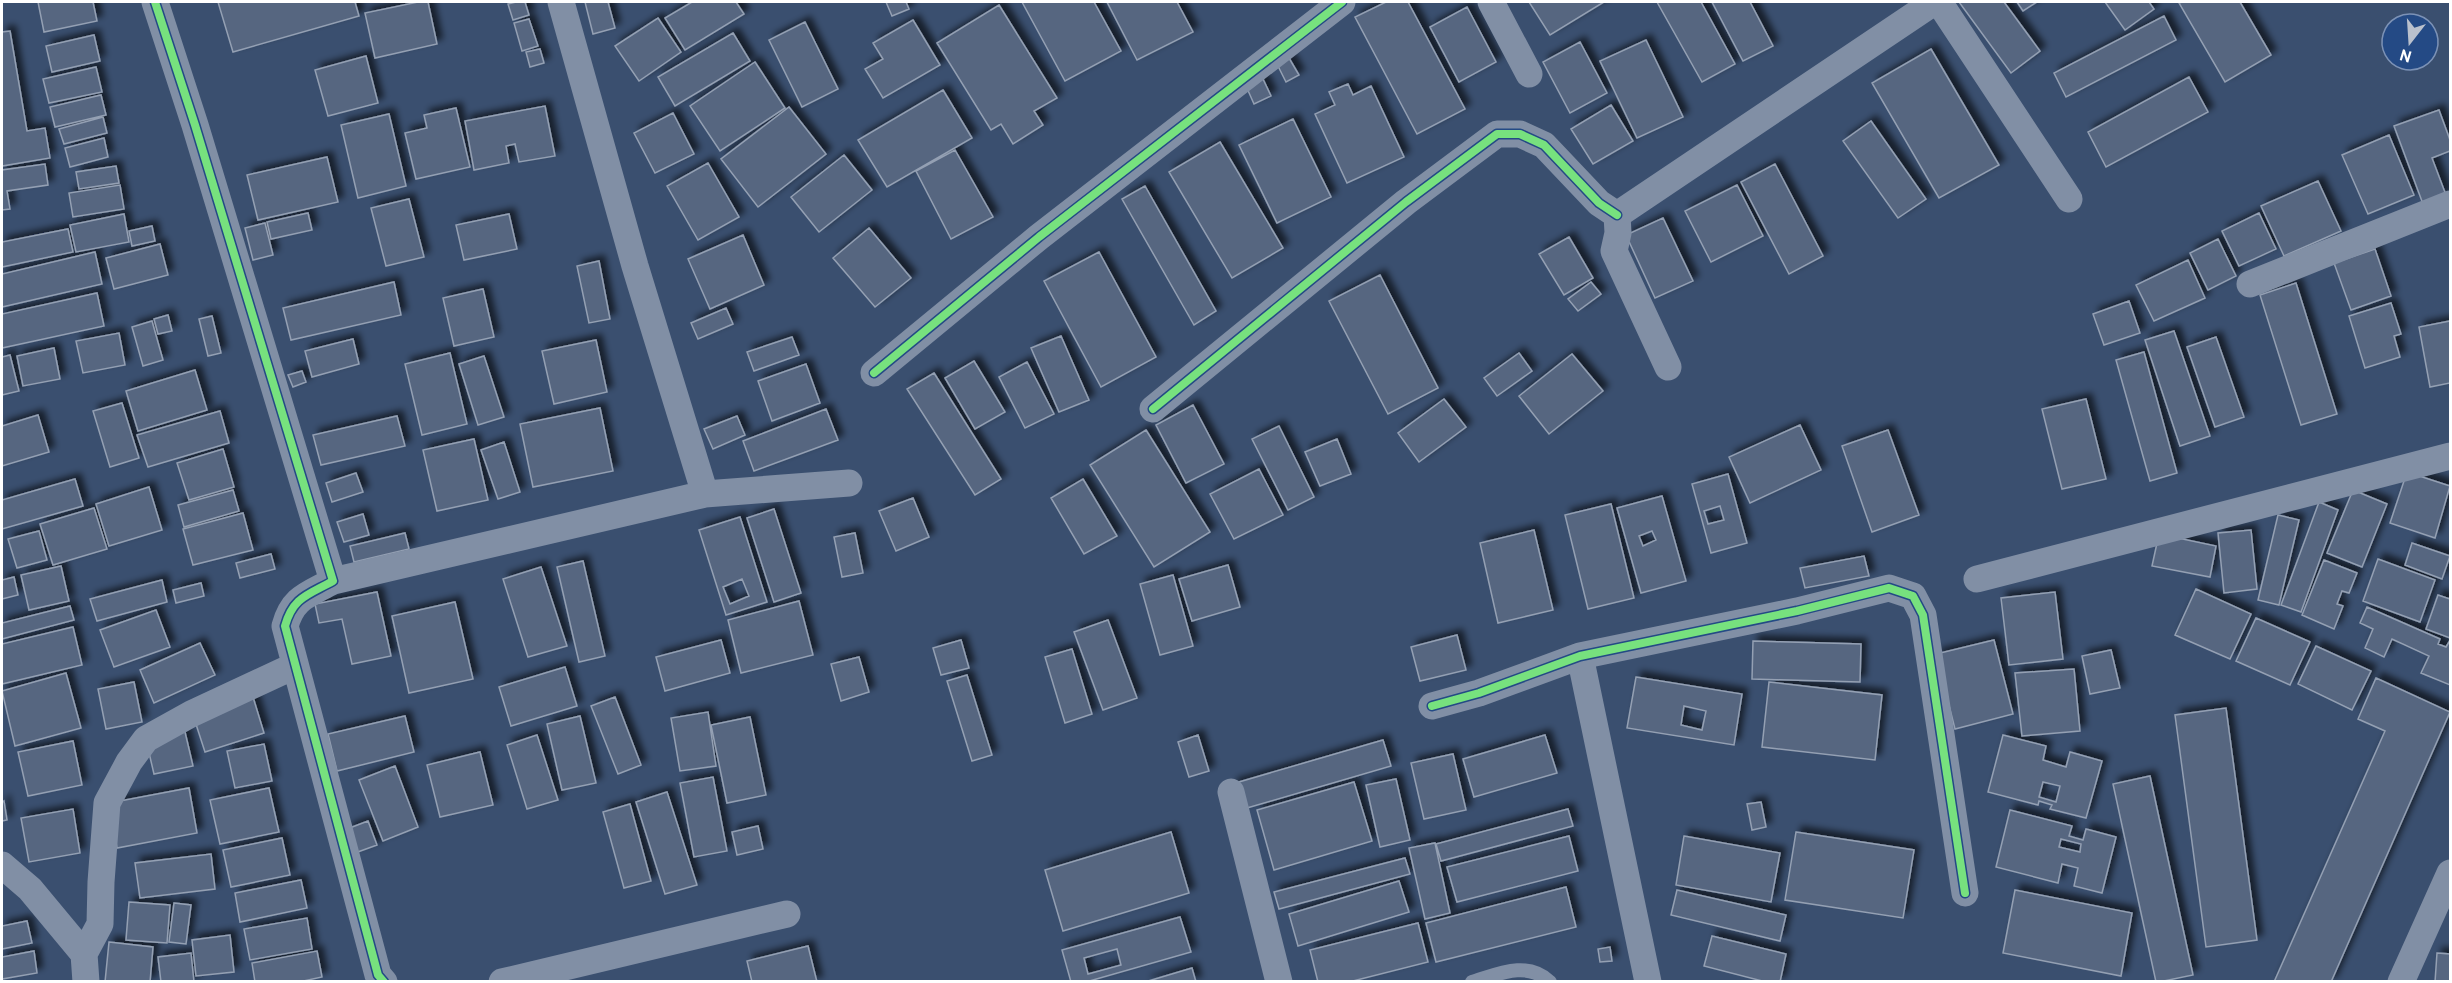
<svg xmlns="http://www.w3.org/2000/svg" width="2452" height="983" font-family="Overpass,sans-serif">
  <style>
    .building { fill: #566680; stroke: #94a0b3; stroke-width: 1.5; fill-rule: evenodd; filter: url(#shadow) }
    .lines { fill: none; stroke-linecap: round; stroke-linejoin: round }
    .service { stroke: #818fa5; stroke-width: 14 }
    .minor { stroke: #818fa5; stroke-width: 27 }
    .cycleway-casing { stroke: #244a85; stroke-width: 11 }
    .cycleway { stroke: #77e17e; stroke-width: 8 }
  </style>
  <defs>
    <filter id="shadow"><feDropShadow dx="5.5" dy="-5.5" stdDeviation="3" flood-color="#0009"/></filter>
  </defs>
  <rect width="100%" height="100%" fill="#3a4f6f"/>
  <path class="building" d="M38,2H93L97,21L44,32Z
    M218,2H355L359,16L233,52Z
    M418,2H428L437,44L375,58L365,13Z
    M516,2H525L529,15L513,20L508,4Z
    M585,2H608L615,28L593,34Z
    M692,2H736L744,14L685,50L665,18Z
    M886,2H906L909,9L892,16Z
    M1022,2H1094L1121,51L1065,81Z
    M1107,2H1177L1193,32L1137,60Z
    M1386,2H1408L1465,109L1417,134L1355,17Z
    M1529,2H1604L1550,35Z
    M1657,2H1701L1735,64L1702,82Z
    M1712,2H1750L1773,46L1743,61Z
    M1959,2H2004L2040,51L2011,73Z
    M2017,2H2037L2023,11Z
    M2105,2H2149L2154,9L2125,30Z
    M2182,2H2240L2271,55L2225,82L2179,3Z
    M999,5L1057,98L1034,111L1043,125L1013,144L1001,124L991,130L937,43Z
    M1467,7L1496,62L1459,82L1430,27Z
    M2164,16L2176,40L2066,97L2054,73Z
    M658,18L681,52L639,81L615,46Z
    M529,19L538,46L522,51L514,23Z
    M913,20L940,65L883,98L865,69L883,59L873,43Z
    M805,22L838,89L802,107L769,40Z
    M10,31L27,131L45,128L50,158L2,166V32Z
    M733,33L750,61L675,106L658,77Z
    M94,35L100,61L52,72L46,46Z
    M1646,40L1683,117L1637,138L1600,61Z
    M1580,42L1607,93L1570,113L1543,62Z
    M540,49L544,63L530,67L526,52Z
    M1931,49L1999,165L1939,198L1872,83Z
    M366,56L378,103L328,116L315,70Z
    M1289,58L1299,75L1286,82L1277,64Z
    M755,62L785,108L720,151L690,106Z
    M96,67L102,92L49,103L43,79Z
    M2189,77L2208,112L2106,167L2088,132Z
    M1263,79L1271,96L1254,104L1246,86Z
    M1348,84L1353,95L1371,86L1404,157L1347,183L1315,114L1335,105L1329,92Z
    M943,90L972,138L887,187L858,140Z
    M101,95L106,115L55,127L50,107Z
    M1611,105L1633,141L1593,164L1571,129Z
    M545,106L555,156L519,162L515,144L506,146L509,163L474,170L465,121Z
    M789,107L826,154L758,207L721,159Z
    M456,108L470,167L416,179L405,133L427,128L424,115Z
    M2439,110L2450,140V151L2432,158L2446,195L2423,204L2394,126Z
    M673,113L694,154L655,173L634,133Z
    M389,114L406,186L358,198L341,125Z
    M103,117L107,133L64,144L59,129Z
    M1293,119L1331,197L1277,223L1239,145Z
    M1871,121L1926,199L1898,218L1843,141Z
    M2389,135L2414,195L2368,214L2342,155Z
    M104,138L108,157L70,167L65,148Z
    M1220,142L1283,248L1232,278L1169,172Z
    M955,150L993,217L951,239L916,171Z
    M844,155L872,190L819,232L791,197Z
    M327,157L338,202L258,220L247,175Z
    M708,163L739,217L698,240L667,186Z
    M45,164L48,185L7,191L10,209L2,210V170Z
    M1775,164L1823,256L1789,274L1741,182Z
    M116,166L119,183L79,189L76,172Z
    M2318,181L2341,231L2284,256L2261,206Z
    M120,185L124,209L73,217L69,193Z
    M1737,185L1763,236L1711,262L1685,211Z
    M1145,186L1216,311L1194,325L1122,199Z
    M409,199L424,257L386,266L371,208Z
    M308,213L312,230L271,239L267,222Z
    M2259,213L2276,249L2239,266L2222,231Z
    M124,214L129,242L76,252L70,225Z
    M509,214L517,249L464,260L456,225Z
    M1663,218L1693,281L1655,298L1626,235Z
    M265,223L273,255L253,260L245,228Z
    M152,226L155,241L132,246L129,231Z
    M869,228L911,278L875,307L833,258Z
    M68,229L73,252L2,267V242Z
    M743,235L764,285L710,309L688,259Z
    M1569,237L1593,278L1564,295L1539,254Z
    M2218,239L2236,276L2208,290L2190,253Z
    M160,244L168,275L114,289L106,258Z
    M2375,249L2391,296L2351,310L2334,263Z
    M95,252L102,284L2,307V274Z
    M1099,252L1156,357L1101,387L1044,281Z
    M2188,260L2205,298L2154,321L2136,285Z
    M599,261L610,319L589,323L577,266Z
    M1380,275L1438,388L1388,414L1329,301Z
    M394,282L401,315L291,340L283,308Z
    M1591,282L1601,294L1578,311L1568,299Z
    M2296,283L2337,414L2301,425L2260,295Z
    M483,289L494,337L454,346L443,298Z
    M97,293L104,326L2,348V314Z
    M2129,301L2140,333L2104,345L2093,314Z
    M2391,303L2401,334L2394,336L2400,357L2365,368L2349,316Z
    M726,308L733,324L698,339L691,323Z
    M168,315L172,331L158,334L154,319Z
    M212,316L221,353L208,356L199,319Z
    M152,321L163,360L143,366L132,327Z
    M2450,321V383L2430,387L2419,327Z
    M2174,331L2210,436L2180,446L2145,340Z
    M119,333L125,365L83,373L76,341Z
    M1061,336L1089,400L1059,412L1031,348Z
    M792,337L799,355L754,371L747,352Z
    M2216,337L2244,417L2215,427L2187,347Z
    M353,339L359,364L312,377L305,351Z
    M596,340L607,392L554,404L542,351Z
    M54,348L60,379L23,386L17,356Z
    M2144,352L2177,473L2150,481L2116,360Z
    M450,353L467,424L422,435L405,364Z
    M1519,353L1532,371L1497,396L1484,378Z
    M1572,354L1603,391L1549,434L1519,396Z
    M10,355L19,391L2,395V357Z
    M484,356L504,417L478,425L459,364Z
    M974,361L1005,412L975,429L945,378Z
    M1027,362L1054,414L1025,428L999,377Z
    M806,364L820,403L772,421L758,381Z
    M195,370L207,410L138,431L126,391Z
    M302,371L306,382L293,387L288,375Z
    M934,373L1001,479L975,495L907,389Z
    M1444,399L1466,427L1419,462L1398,433Z
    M2086,399L2106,479L2062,489L2042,409Z
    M122,403L139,458L110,467L93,411Z
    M1193,405L1224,464L1186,483L1156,425Z
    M600,408L613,471L533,487L520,424Z
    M826,409L838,440L754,471L743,441Z
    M220,411L229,443L148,467L137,435Z
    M38,415L49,452L2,466V426Z
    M397,416L405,446L321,465L313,435Z
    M737,416L745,435L713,449L704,429Z
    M1800,425L1821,470L1750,503L1729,457Z
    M1279,426L1314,497L1288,510L1252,439Z
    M1146,430L1210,532L1154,567L1090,465Z
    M1888,430L1919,515L1872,532L1842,446Z
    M474,439L488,500L437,511L423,450Z
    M1337,439L1351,474L1320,486L1305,452Z
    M504,442L520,492L498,499L481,450Z
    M223,449L234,487L189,500L177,463Z
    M1259,469L1283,515L1234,539L1210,494Z
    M2407,472L2450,486L2435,538L2390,523Z
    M356,473L363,492L332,502L326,483Z
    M1728,474L1747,543L1711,553L1692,484ZM1720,506L1724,520L1708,524L1704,511Z
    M75,479L83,506L2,529V500Z
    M1083,479L1117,536L1084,554L1051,498Z
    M149,487L162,530L109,546L96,504Z
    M233,490L239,511L184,527L178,505Z
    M2353,490L2387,504L2362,567L2327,553Z
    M1662,496L1686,581L1641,593L1617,508ZM1652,531L1656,540L1643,546L1639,536Z
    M913,498L929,537L896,551L879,511Z
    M2319,502L2338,510L2301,612L2281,605Z
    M1611,504L1634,598L1588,609L1565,515Z
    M94,508L107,549L53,565L40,524Z
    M774,509L801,593L774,602L747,518Z
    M243,513L253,550L193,565L183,529Z
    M363,514L369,535L344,542L337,522Z
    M2278,515L2299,520L2279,605L2258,600Z
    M740,517L767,602L726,615L699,530ZM742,579L749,596L730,604L723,587Z
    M1534,530L1553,610L1498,623L1480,543Z
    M2251,530L2257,589L2224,593L2218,533Z
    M39,531L47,560L17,568L8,539Z
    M405,533L409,549L354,562L350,546Z
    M855,533L863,573L842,577L834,537Z
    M2159,534L2216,546L2210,577L2152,566Z
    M2412,543L2450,556L2442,579L2405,565Z
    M271,554L275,569L240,578L236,563Z
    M1864,556L1869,576L1805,588L1800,568Z
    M2378,559L2435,580L2420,622L2363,601Z
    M2324,560L2357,573L2349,593L2342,591L2337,604L2343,606L2334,629L2302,615Z
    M583,561L605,656L579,662L557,567Z
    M1228,565L1240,607L1192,621L1179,579Z
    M61,566L69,601L29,610L21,575Z
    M541,567L567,646L528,657L503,579Z
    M1173,575L1193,646L1160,655L1140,584Z
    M14,577L18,595L2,599V580Z
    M162,580L167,602L97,621L90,599Z
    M201,583L204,596L176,603L173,590Z
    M2196,589L2251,614L2230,659L2175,635Z
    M377,592L391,656L352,664L342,619L319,623L315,604Z
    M2055,592L2063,659L2009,665L2001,598Z
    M2438,595L2450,599V638L2426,629Z
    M799,601L813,655L741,673L728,620Z
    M455,602L473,679L409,693L392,616Z
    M70,606L74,620L2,639V623Z
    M2367,607L2440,639L2438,644L2446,647L2449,642L2450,643V685L2421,673L2429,656L2392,639L2384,657L2365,648L2373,629L2360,623Z
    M156,610L170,647L114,667L100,630Z
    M2256,618L2310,642L2290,685L2236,661Z
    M1108,620L1137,698L1103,710L1074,632Z
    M73,627L82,665L2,684V644Z
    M1457,635L1466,670L1420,681L1411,647Z
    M721,640L730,673L665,691L656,657Z
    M961,640L969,668L941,675L933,648Z
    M1994,640L2013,714L1955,729L1936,654Z
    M1753,641L1861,644L1860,682L1752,679Z
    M200,643L215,675L154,703L140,670Z
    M2316,646L2371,671L2352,710L2298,684Z
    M1072,649L1092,714L1065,723L1045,657Z
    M2111,650L2120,688L2090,694L2082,656Z
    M859,657L869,692L841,701L831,664Z
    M565,667L577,706L511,726L499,687Z
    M2074,669L2080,731L2022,736L2015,673Z
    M66,673L81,728L15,746L2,691Z
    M967,675L992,755L972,761L947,681Z
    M1636,677L1742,694L1734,745L1627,728ZM1684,706L1706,711L1702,730L1681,725Z
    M2376,678L2450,712L2331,982H2274L2385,731L2358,719Z
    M134,682L142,722L106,729L98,689Z
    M1769,682L1882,695L1875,760L1762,747Z
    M253,697L264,733L205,752L193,715Z
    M615,697L641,765L618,774L591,706Z
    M2226,708L2257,940L2206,947L2175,715Z
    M708,712L716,766L680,771L671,718Z
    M405,716L414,752L337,771L328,734Z
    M580,716L596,783L562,790L547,724Z
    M750,717L766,795L727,803L711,725Z
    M185,732L193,766L154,774L146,740Z
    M537,735L558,800L527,809L507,745Z
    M1198,735L1209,771L1189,777L1178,742Z
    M1545,735L1557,773L1474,797L1463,759Z
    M2003,735L2046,746L2043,760L2066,767L2070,752L2102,761L2086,818L2050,809L2052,805L2039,801L2038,805L1988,792ZM2043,782L2060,786L2056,802L2039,797Z
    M1383,740L1391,766L1240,810L1232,784Z
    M73,741L82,785L28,796L18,752Z
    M264,744L272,781L235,788L227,751Z
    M480,752L493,805L440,817L427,765Z
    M1453,754L1466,810L1424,819L1411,763Z
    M395,766L418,827L383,841L359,780Z
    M2150,776L2193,975L2159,982H2156L2113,784Z
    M713,777L727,851L694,857L680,783Z
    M1396,779L1410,840L1380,847L1366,785Z
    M1354,782L1372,841L1274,870L1257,810Z
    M189,788L197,833L117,848L109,803Z
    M269,788L279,832L220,844L210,800Z
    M667,792L697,885L665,894L636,802Z
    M4,801L7,820L2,821V802Z
    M1761,802L1766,827L1752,830L1747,804Z
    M630,804L651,881L624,888L603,812Z
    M73,809L80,853L29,862L21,818Z
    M1568,809L1573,826L1441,861L1436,844Z
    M2010,810L2072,826L2069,836L2083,840L2086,829L2116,837L2102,893L2074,886L2078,868L2062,864L2058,883L1996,867ZM2061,839L2081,844L2080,852L2059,847Z
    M368,821L377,845L355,853L347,829Z
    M758,826L763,849L737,855L732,832Z
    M1171,832L1189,893L1063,931L1045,870Z
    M1796,832L1914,850L1903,918L1785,900Z
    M1569,836L1578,871L1457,902L1447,867Z
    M1684,836L1780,853L1771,902L1676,885Z
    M282,838L290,875L231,887L223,850Z
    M1435,843L1450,913L1425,919L1409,848Z
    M211,854L215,889L140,898L135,863Z
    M1405,858L1410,874L1279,909L1274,892Z
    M301,880L307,908L240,922L235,893Z
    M1399,881L1409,912L1298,946L1289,914Z
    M1566,887L1576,927L1436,962L1426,923Z
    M1677,890L1786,915L1780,941L1671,915Z
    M2015,890L2132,913L2121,976L2003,953Z
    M129,902L170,905L167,943L126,940Z
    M174,903L191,905L186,944L169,942Z
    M1180,917L1191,952L1086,982H1071L1062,950ZM1117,949L1121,965L1088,974L1084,958Z
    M307,918L312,949L250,960L244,929Z
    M27,921L32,943L2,949V926Z
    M1418,923L1428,962L1349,982H1318L1310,950Z
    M230,935L234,972L196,976L192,940Z
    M1712,936L1786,954L1780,982H1766L1704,966Z
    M109,942L153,947L150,982H105Z
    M808,946L817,982H752L747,961Z
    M1610,947L1612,961L1600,962L1598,949Z
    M34,951L37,973L2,979V957Z
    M317,951L322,977L299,982H255L252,963Z
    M191,953L194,982H161L158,957Z
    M2437,953L2450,954V982H2435Z
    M1192,968L1196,982H1145Z"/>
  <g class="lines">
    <path class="service" d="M1472,982C1498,974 1527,960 1550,982"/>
    <path class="minor" d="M155,2L195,125L333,581C308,595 293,597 285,626L378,975L384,982
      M561,2L635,266L705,494
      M1491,2L1529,74
      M1939,2L2069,199
      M1617,215L1934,2
      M1617,215L1618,233L1614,251L1668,367
      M2250,284L2450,204
      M874,373L1039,237L1342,2
      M1153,409L1406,202L1497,134H1520L1544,145L1599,203L1617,215
      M1977,579L2450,456
      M333,581L705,494L849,483
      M1580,656L1648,982
      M1432,706L1479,693L1580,656L1797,611L1889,588L1913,596L1923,615L1965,893
      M1231,792L1279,982
      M2,865L30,889L84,954L86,982
      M84,954L100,924L101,882L107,803L129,762L146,739L191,714L294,666
      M502,982L787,914
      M2401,982L2450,873"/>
    <g class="cycleway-casing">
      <path id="cycleway" d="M155,2L195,125L333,581C308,595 293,597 285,626L378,975L384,982
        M874,373L1039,237L1342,2
        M1153,409L1406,202L1497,134H1520L1544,145L1599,203L1617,215
        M1432,706L1479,693L1580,656L1797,611L1889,588L1913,596L1923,615L1965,893"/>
    </g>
    <use href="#cycleway" class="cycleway"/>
  </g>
  <rect width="2452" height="983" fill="none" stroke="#ffffff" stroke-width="6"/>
  <g transform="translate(2410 42) rotate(197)"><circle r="28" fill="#244a85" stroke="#7c92b6" stroke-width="1.5"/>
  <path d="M0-4.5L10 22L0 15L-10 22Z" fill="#bac1cd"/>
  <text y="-9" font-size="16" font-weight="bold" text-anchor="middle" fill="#ffffff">N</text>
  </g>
</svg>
